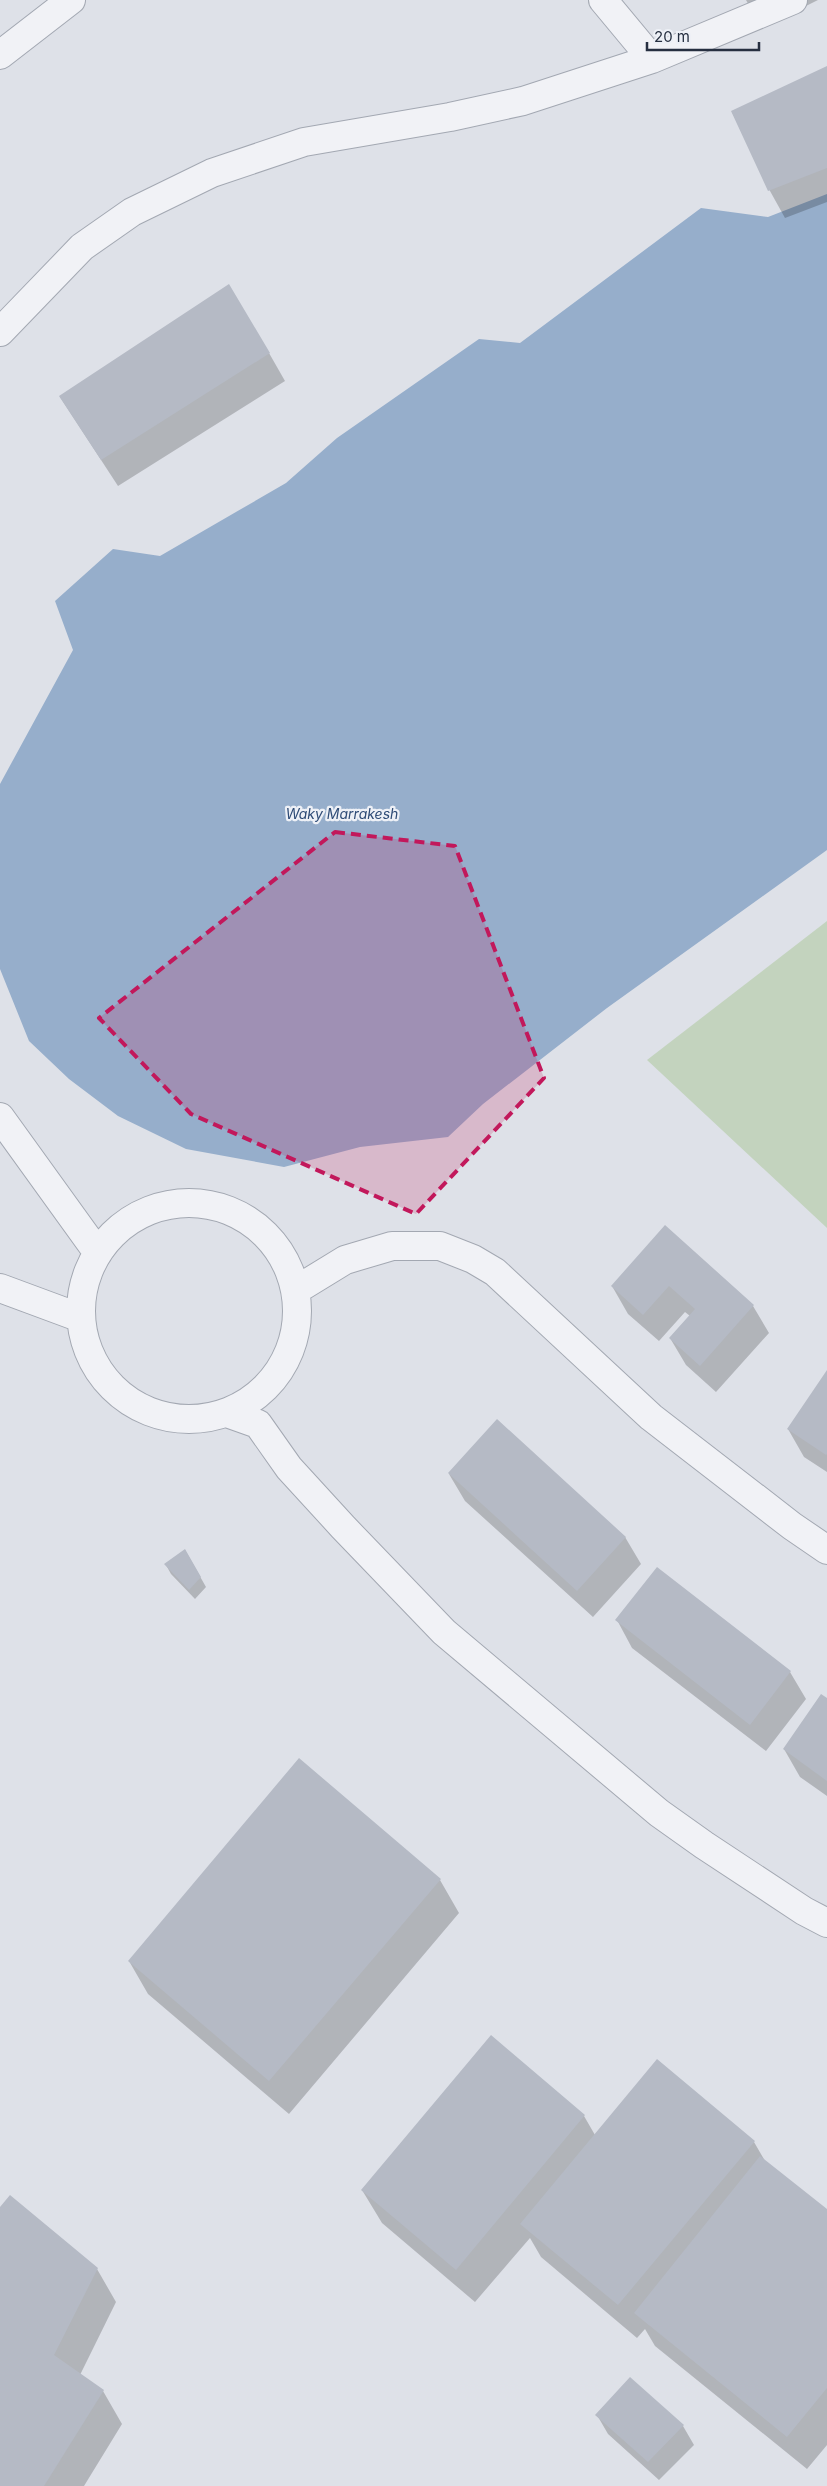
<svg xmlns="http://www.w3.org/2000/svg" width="827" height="2486" font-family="Inter,sans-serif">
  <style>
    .green { fill: #c3d3be }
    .water { fill: #96aecb }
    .shadow { fill: #0003 }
    .building { fill: #b5bac5 }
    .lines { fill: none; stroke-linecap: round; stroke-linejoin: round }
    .minor-casing { stroke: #a3a8b2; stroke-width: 30 }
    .minor { stroke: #f1f2f6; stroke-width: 28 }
    .marked { fill: #c2185b; fill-opacity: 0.2; stroke: #c2185b; stroke-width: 4; stroke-dasharray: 10 6; stroke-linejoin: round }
    .labels { text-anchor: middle; stroke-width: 4.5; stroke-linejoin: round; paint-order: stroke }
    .water-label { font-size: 14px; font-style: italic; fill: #2e4b76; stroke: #edf0f6 }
  </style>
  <rect width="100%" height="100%" fill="#dee1e8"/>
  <path class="green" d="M827,921V1228L647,1060Z"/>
  <path class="water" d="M827,194V850L607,1008L483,1104L448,1137L360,1147L284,1167L186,1149L118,1116L69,1079L29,1041L0,969V784L73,650L55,601L113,549L160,556L286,483L337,438L479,339L520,343L701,208L768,217Z"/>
  <path class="shadow" d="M746,0H818L762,28Z
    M827,68V202L785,218L770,191L732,112Z
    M269,353L285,381L118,486L60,397Z
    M666,1227L753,1306L769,1333L716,1392L686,1365L670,1338L690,1316L685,1312L659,1341L628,1314L612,1286Z
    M827,1373V1472L804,1457L788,1429Z
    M449,1474L625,1537L641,1564L593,1617L465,1501Z
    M185,1550L206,1587L195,1599L171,1574L166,1565Z
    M617,1620L790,1672L806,1699L766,1751L632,1648Z
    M827,1700V1796L800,1777L784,1749Z
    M440,1880L459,1913L289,2114L148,1994L129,1961Z
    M491,2037L584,2116L595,2135L754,2142L765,2161L827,2211V2445L807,2469L655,2346L645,2329L637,2338L541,2257L530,2238L475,2302L382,2223L362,2190Z
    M0,2209L97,2269L116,2302L80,2375L103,2391L122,2424L84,2486H0Z
    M597,2415L683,2426L694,2445L659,2480L608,2434Z"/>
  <path class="building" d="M827,66V168L768,191L731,111Z
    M229,284L270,353L101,460L59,396Z
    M665,1225L754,1305L700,1366L669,1338L695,1309L669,1286L643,1315L611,1286Z
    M827,1370V1454L826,1455L787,1429Z
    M497,1419L626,1537L577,1591L448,1473Z
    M185,1549L201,1577L189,1590L164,1564Z
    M657,1567L791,1671L750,1725L615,1620Z
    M821,1694L827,1698V1781L783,1749Z
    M299,1758L441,1879L269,2081L128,1961Z
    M491,2035L585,2115L456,2270L361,2190Z
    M657,2059L755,2141L618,2305L520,2224Z
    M760,2156L827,2209V2388L787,2437L634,2313Z
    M10,2195L98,2268L54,2355L104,2390L44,2486H0V2207Z
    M630,2377L684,2425L648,2462L595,2415Z"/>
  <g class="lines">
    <g class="minor-casing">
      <path id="minor" d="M603,0L652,59
        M0,55L71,0
        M0,332L82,247L132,212L212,173L304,142L450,117L523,101L652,59L793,0
        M0,1117L98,1253
        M81 1311a108 108 0 1 1 216 0a108 108 0 1 1-216 0Z
        M0,1288L81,1318
        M296,1290L345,1260L392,1246H440L473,1259L495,1272L651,1417L792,1526L827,1550
        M227,1413L258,1424L289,1468L343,1527L444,1632L659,1813L704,1845L804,1911L827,1923"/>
    </g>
    <use href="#minor" class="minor"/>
  </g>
  <path class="marked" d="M335,832L455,846L544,1078L416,1214L191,1114L99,1018Z"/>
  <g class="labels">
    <g class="water-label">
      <text x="342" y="819">Waky Marrakesh</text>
    </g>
  </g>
  <path d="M647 42v8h112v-8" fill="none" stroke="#262f40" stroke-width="2.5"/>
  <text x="654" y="42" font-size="15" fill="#262f40" stroke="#edf0f6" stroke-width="4" paint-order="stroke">20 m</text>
</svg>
